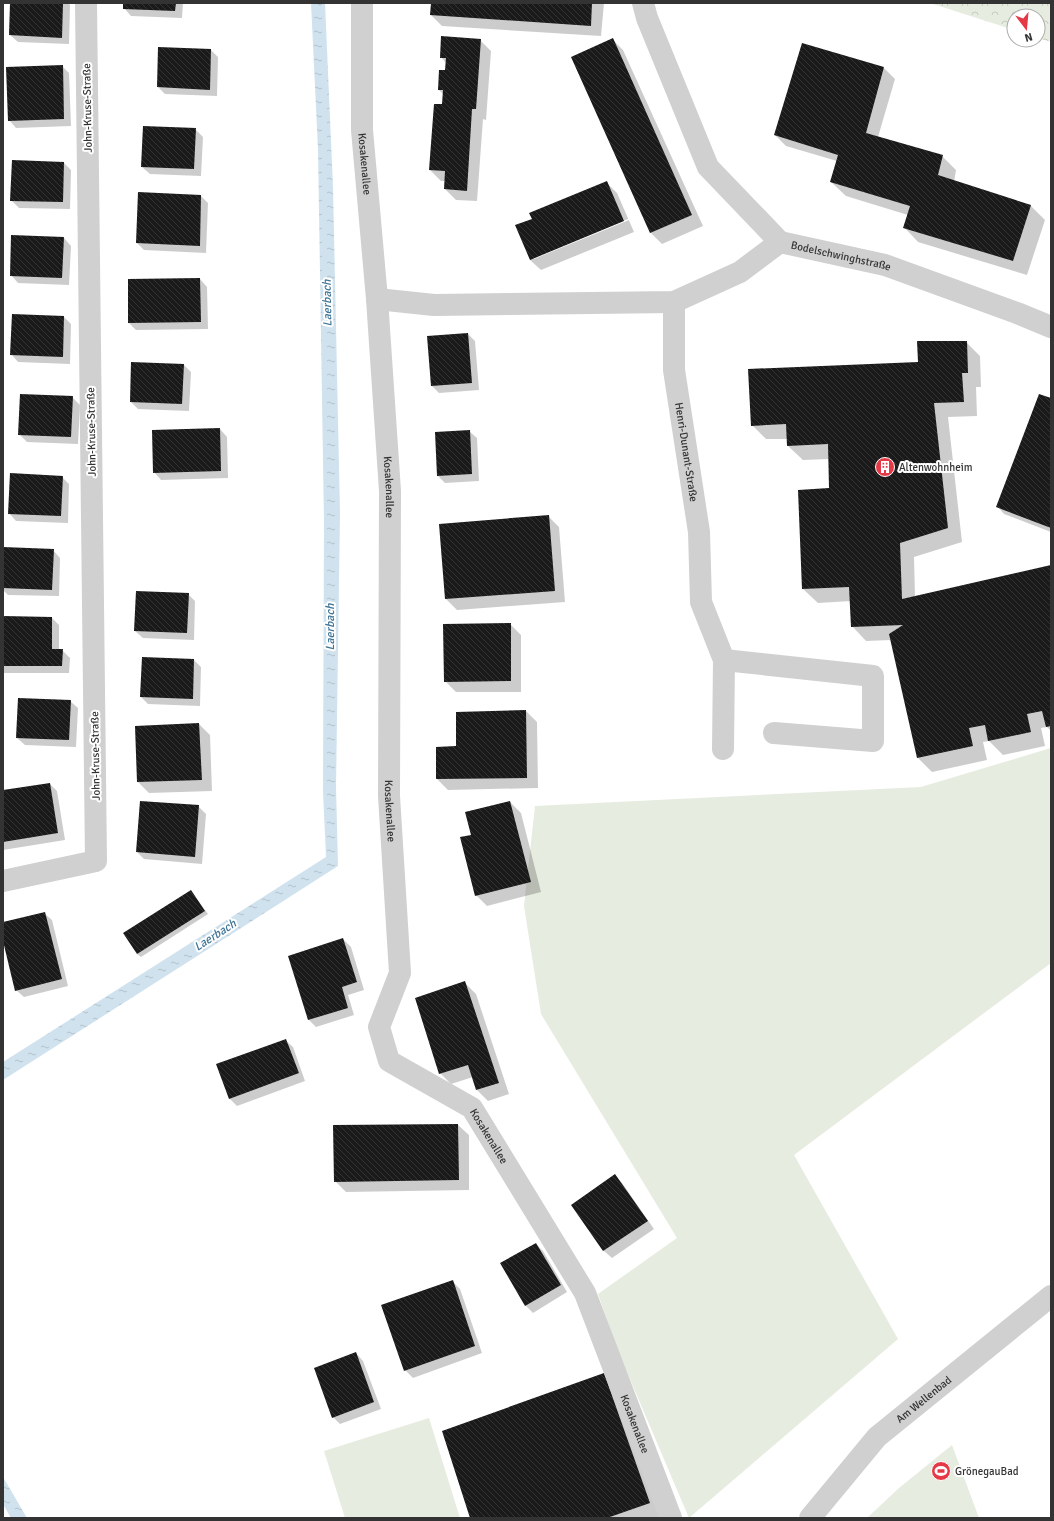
<svg xmlns="http://www.w3.org/2000/svg" width="1054" height="1521" font-family="Signika,sans-serif">
  <style>
    .green { fill: #e6ecdf }
    .forest { fill: url(#forest-crowns) }
    .water { fill: url(#water-ripples) }
    .shadow { fill: #0003; fill-rule: evenodd }
    .building { fill: url(#building-back-hatch) }
    .lines { fill: none; stroke-linecap: round; stroke-linejoin: round }
    .minor { stroke: #d0d0d0; stroke-width: 22 }
    .labels { text-anchor: middle; stroke-width: 4; stroke-linejoin: round; paint-order: stroke }
    .street-label { font-size: 11px; fill: #333; stroke: #fff }
    .poi-label { font-size: 11px; fill: #333; stroke: #fff; text-anchor: start }
    .water-label { font-size: 12px; font-style: italic; fill: #3f7597; stroke: #fff }
  </style>
  <defs>
    <pattern id="forest-crowns" width="20" height="18" patternUnits="userSpaceOnUse"><rect width="20" height="18" fill="#e6ecdf"/><path d="M2 6a3 3 0 1 1 6 0M12 15a3 3 0 1 1 6 0" fill="none" stroke="#c6cbc0"/></pattern>
    <pattern id="water-ripples" width="26" height="14" patternUnits="userSpaceOnUse"><rect width="26" height="14" fill="#cfe2ee"/><path d="M2 4q2-2 4 0t4 0M15 11q2-2 4 0t4 0" fill="none" stroke="#b2c2cd"/></pattern>
    <pattern id="building-back-hatch" width="6" height="6" patternUnits="userSpaceOnUse"><rect width="6" height="6" fill="#1a1a1a"/><path d="M-1 5l2 2M0 0l6 6M5-1l2 2" fill="none" stroke="#333"/></pattern>
  </defs>
  <rect width="100%" height="100%" fill="#fff"/>
  <path class="green" d="M1051,748V963L794,1155L898,1339L689,1518L618,1351L598,1294L677,1238L541,1014L524,906L535,806L921,787Z
    M429,1418L460,1518H345L324,1451Z
    M952,1445L979,1518H867L899,1488Z"/>
  <path class="forest" d="M930,3H1051V42L1038,38V16H1014V30Z"/>
  <path class="water" d="M311,3H325L333,187L340,513L336,787L338,866L3,1080V1062L326,857L323,791L324,522L318,149Z
    M3,1477L27,1518H11L3,1504Z"/>
  <path class="shadow" d="M11,3H68L70,5L69,44L18,42L10,35Z
    M124,3H183L182,18L131,16L124,8Z
    M432,3H604L601,36L442,26L431,15Z
    M612,39L623,50L703,226L662,244L651,233L572,58Z
    M480,40L491,51L486,120L483,119L477,201L456,200L445,189V181H441L430,170L443,105L444,95L439,90L446,71V63L441,57Z
    M159,48L211,50L218,57L217,96L165,94L158,87Z
    M62,66L69,73L71,126L16,128L9,120Z
    M884,68L895,79L878,137L942,156L956,170L954,182L1031,206L1045,220L1027,275L918,242L904,227L908,215L846,196L831,182L837,161L786,146L775,135Z
    M195,129L203,137L201,176L150,174L142,167Z
    M13,161L64,163L71,170L70,209L19,208L11,200Z
    M606,182L617,193L634,232L541,270L530,260L533,219ZM628,219L629,220L534,259V257Z
    M139,193L201,196L208,203L206,253L144,250L137,243Z
    M64,238L71,246L69,285L18,283L11,275Z
    M200,279L207,287L208,329L136,330L129,323Z
    M64,317L71,324L70,364L18,362L11,354Z
    M468,334L475,341L479,390L439,393L432,386Z
    M966,342L980,356L981,387H976L977,416L948,417L962,542L914,557L915,597L1051,566V731L1047,727L1041,728L1045,746L1003,755L989,741L983,742L987,760L932,772L918,758L891,640L866,641L852,626L851,601L818,603L803,589L831,489L829,459L803,460L788,446V439H766L752,425L919,362Z
    M184,365L191,372L189,411L138,409L131,402Z
    M72,397L80,405L78,444L27,442L19,434Z
    M1051,400V532L1004,514L997,506Z
    M220,429L227,437L228,478L161,480L154,472L153,431Z
    M469,431L477,438L479,481L445,483L438,476Z
    M62,477L69,484L68,523L16,521L9,513Z
    M548,516L559,527L565,602L457,610L446,599Z
    M3,548L53,550L60,558L59,596L8,595L3,590Z
    M188,594L195,601L194,640L143,638L135,631Z
    M3,617L52,618L59,625V650H62L70,658L69,673H3Z
    M510,624L521,635V692H456L445,681Z
    M194,660L201,667L200,706L148,704L141,697Z
    M70,701L78,708L76,747L25,745L17,738Z
    M526,711L537,722L538,788L448,790L437,779L457,747Z
    M199,724L210,735L212,791L149,793L138,782L136,727Z
    M50,784L57,791L65,840L3,850V791Z
    M140,802L198,806L206,814L202,864L144,859L137,852Z
    M510,802L521,813L541,892L487,906L476,895L472,836Z
    M191,891L208,914L141,957L137,954Z
    M44,913L52,920L68,986L24,997L16,990L3,937V923Z
    M343,939L351,947L364,990L348,995L354,1015L316,1027L309,1020Z
    M465,983L476,994L509,1094L488,1101L477,1090L473,1077L451,1084L440,1073Z
    M285,1040L293,1047L305,1081L237,1106L230,1099L217,1065Z
    M458,1125L469,1135V1190L346,1192L335,1181Z
    M615,1176L622,1183L654,1229L612,1258L604,1251L573,1205Z
    M536,1244L543,1251L567,1292L533,1313L525,1305Z
    M452,1281L460,1289L482,1353L413,1378L405,1370Z
    M356,1353L363,1361L381,1409L340,1424L333,1417Z
    M603,1374L618,1388L662,1518H471Z"/>
  <path class="building" d="M10,3H63L62,38L9,35Z
    M123,3H176L175,11L123,9Z
    M431,3H592L591,26L430,15Z
    M441,36L481,39L476,109H472L467,191L444,189L445,171L429,170L434,104H442L443,90H438L439,70H445L446,58H440Z
    M613,38L692,215L650,233L571,57Z
    M802,43L884,67L866,133L943,155L938,175L1031,205L1013,261L903,228L910,206L830,182L838,155L774,135Z
    M158,47L211,49L210,90L157,87Z
    M63,65L64,119L8,121L6,67Z
    M143,126L196,128L194,169L141,167Z
    M12,160L64,162L63,202L10,201Z
    M607,181L624,221L530,260L515,225L532,219L529,213Z
    M138,192L201,195L200,246L136,243Z
    M11,235L64,237L62,278L10,276Z
    M200,278L201,322L128,323V279Z
    M12,314L64,316L63,357L10,355Z
    M468,333L472,383L431,386L427,336Z
    M917,341H967L968,373H962L964,402L934,403L948,528L900,543L902,599L1051,565V726L1046,727L1042,711L1027,714L1031,732L988,741L985,725L969,728L973,746L917,758L889,634L903,625L851,627L849,587L802,589L798,490L829,488L828,444L787,446L786,424L751,426L748,369L918,362Z
    M131,362L184,364L182,404L130,402Z
    M20,394L73,396L71,437L18,435Z
    M1039,394L1051,398V528L996,507Z
    M220,428L221,471L153,473L152,430Z
    M470,430L472,474L437,476L435,432Z
    M10,473L63,476L61,516L8,514Z
    M549,515L555,591L445,599L439,524Z
    M3,547L54,549L52,590L3,588Z
    M136,591L189,593L187,633L134,631Z
    M3,616L52,617V649H63L62,666H3Z
    M511,623V681L444,682L443,624Z
    M142,657L194,659L193,699L140,697Z
    M18,698L71,700L69,740L16,738Z
    M526,710L527,778L436,779V747L456,746V712Z
    M199,723L202,780L137,782L135,726Z
    M50,783L58,833L3,842V790Z
    M140,801L199,805L195,857L136,852Z
    M510,801L531,882L475,896L460,837L471,835L465,812Z
    M191,890L205,911L137,954L123,933Z
    M45,912L62,979L15,991L3,941V922Z
    M343,938L357,982L342,987L348,1008L308,1020L288,956Z
    M465,981L499,1083L476,1090L468,1065L439,1074L415,998Z
    M286,1039L299,1073L229,1099L216,1064Z
    M458,1124L459,1180L334,1182L333,1125Z
    M615,1174L648,1221L603,1251L571,1205Z
    M536,1243L561,1285L525,1306L500,1263Z
    M453,1280L475,1346L404,1371L381,1305Z
    M356,1352L374,1402L332,1418L314,1368Z
    M604,1373L650,1503L607,1518H470L442,1431Z"/>
  <g class="lines">
    <g class="minor">
      <path id="s1" d="M362,3V130L377,299L390,491L389,796L400,973L379,1027L389,1061L472,1108L585,1293L671,1518"/>
      <path id="s2" d="M643,3L647,18L708,167L780,242L885,265L1017,313L1051,327"/>
      <path d="M377,299L434,305L674,302L740,272L780,242"/>
      <path id="s3" d="M674,302V370L699,532L701,602L724,660L873,676V741L774,733"/>
      <path d="M723,749L724,660"/>
      <path d="M3,881L96,861L86,3"/>
      <path id="s4" d="M810,1518L877,1437L1051,1296"/>
    </g>
  </g>
  <defs>
    <g id="building-disc" transform="scale(1)"><circle r="9.5" fill="#e63946" stroke="#fff"/><path d="M-4-6H4V6H1V3H-1V6H-4ZM-2.5-4.3h1.7v1.8h-1.7ZM.8-4.3h1.7v1.8H.8ZM-2.5-1h1.7V.8h-1.7ZM.8-1h1.7V.8H.8Z" fill="#fff"/></g>
    <g id="stadium-disc" transform="scale(1)"><circle r="9.5" fill="#e63946" stroke="#fff"/><path d="M0-5a6.5 5 0 1 0 0 10a6.5 5 0 1 0 0-10ZM-3.5-1.8h7v3.6h-7Z" fill="#fff"/></g>
  </defs>
  <g fill-rule="evenodd">
    <use href="#building-disc" x="885" y="467"/>
    <use href="#stadium-disc" x="941" y="1471"/>
  </g>
  <g class="labels">
    <g class="street-label">
      <text transform="translate(87 108) rotate(-91)" y="4">John-Kruse-Straße</text>
      <text dy="4" stroke="none"><textPath href="#s1" startOffset="161">Kosakenallee</textPath></text>
      <text dy="4" stroke="none"><textPath href="#s2" startOffset="343">Bodelschwinghstraße</textPath></text>
      <text transform="translate(91 432) rotate(-91)" y="4">John-Kruse-Straße</text>
      <text dy="4" stroke="none"><textPath href="#s3" startOffset="151">Henri-Dunant-Straße</textPath></text>
      <text dy="4" stroke="none"><textPath href="#s1" startOffset="485">Kosakenallee</textPath></text>
      <text transform="translate(95 756) rotate(-91)" y="4">John-Kruse-Straße</text>
      <text dy="4" stroke="none"><textPath href="#s1" startOffset="809">Kosakenallee</textPath></text>
      <text dy="4" stroke="none"><textPath href="#s1" startOffset="1193">Kosakenallee</textPath></text>
      <text dy="4" stroke="none"><textPath href="#s4" startOffset="165">Am Wellenbad</textPath></text>
      <text dy="4" stroke="none"><textPath href="#s1" startOffset="1517">Kosakenallee</textPath></text>
    </g>
    <g class="poi-label">
      <text x="899" y="471">Altenwohnheim</text>
      <text x="955" y="1475">GrönegauBad</text>
    </g>
    <g class="water-label">
      <text transform="translate(327 303) rotate(-91)" y="4">Laerbach</text>
      <text transform="translate(330 627) rotate(-90)" y="4">Laerbach</text>
      <text transform="translate(215 935) rotate(-33)" y="4">Laerbach</text>
    </g>
  </g>
  <rect width="1054" height="1521" fill="none" stroke="#333333" stroke-width="8"/>
  <g transform="translate(1026 28) rotate(164)"><circle r="19" fill="#ffffff" stroke="#adadad"/>
  <path d="M0-3L7 15L0 10L-7 15Z" fill="#e63946"/>
  <text y="-6" font-size="11" font-weight="bold" text-anchor="middle" fill="#333333">N</text>
  </g>
</svg>
